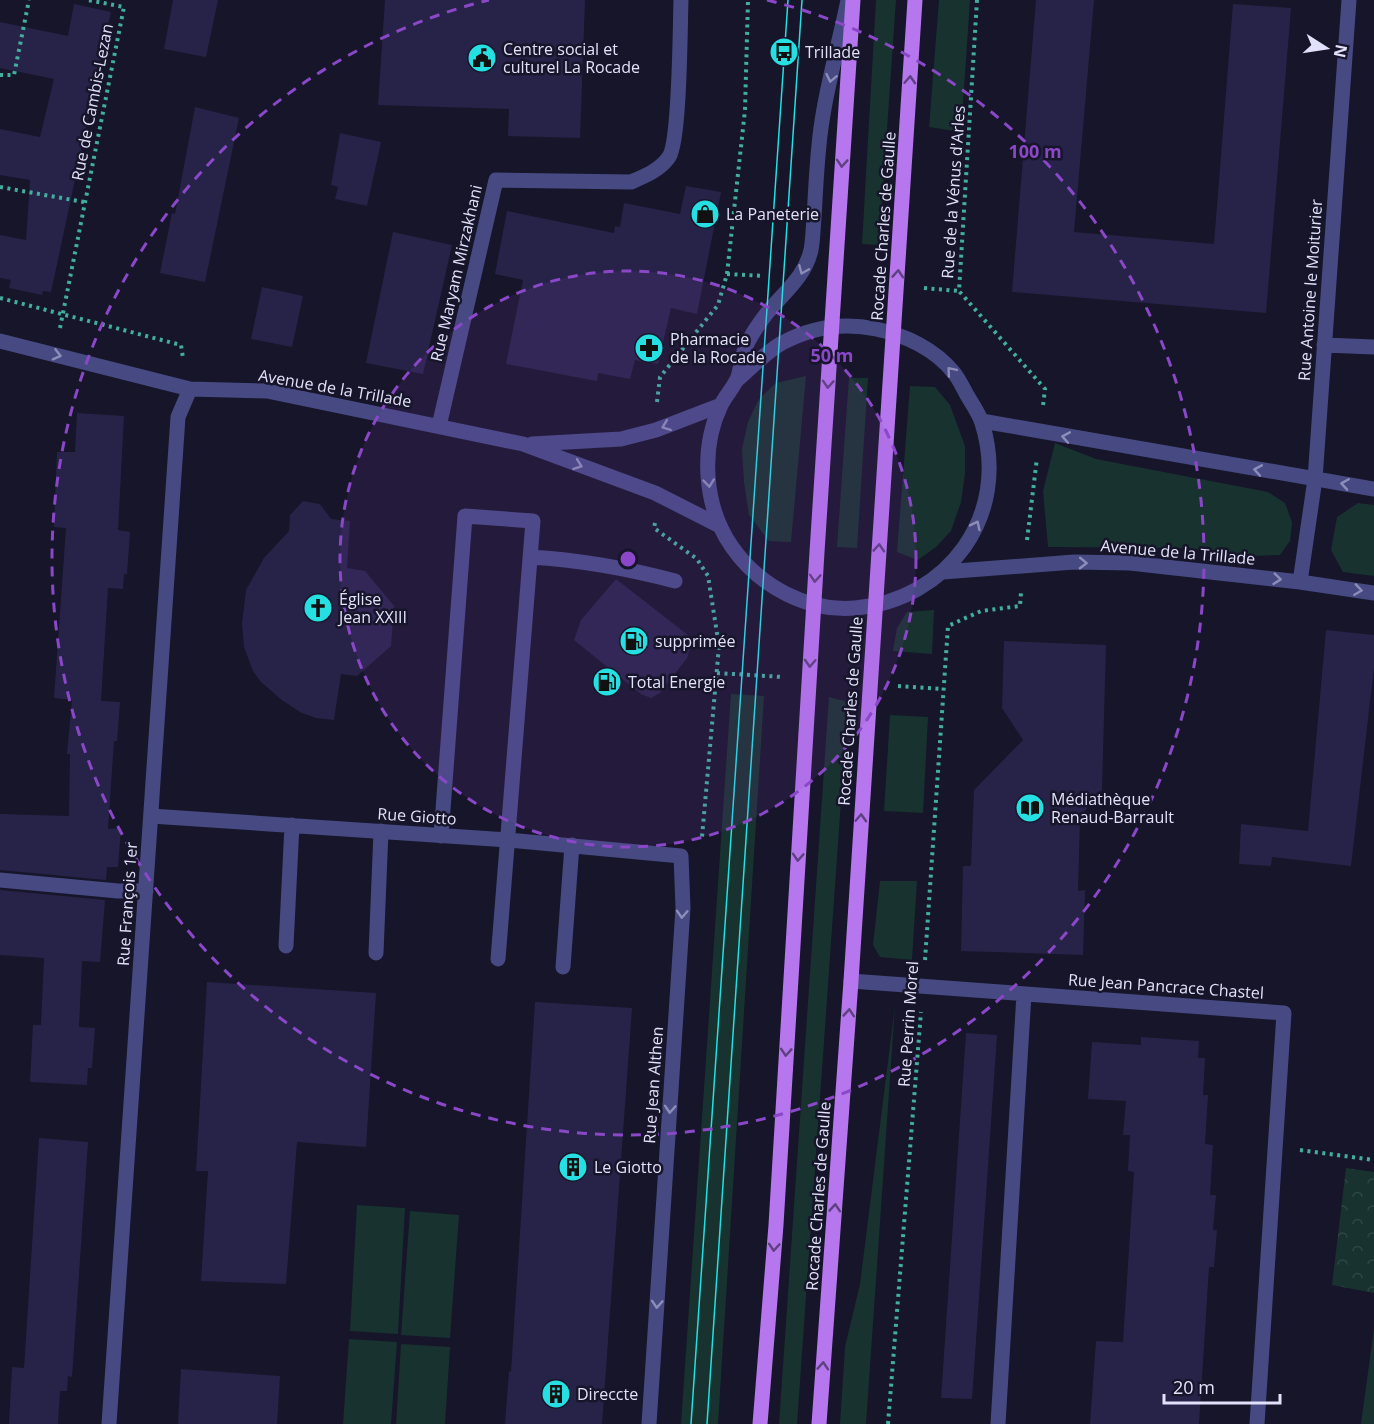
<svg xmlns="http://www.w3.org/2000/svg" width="1374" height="1424" font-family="'Open Sans',sans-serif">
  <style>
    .green { fill: #18322f }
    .forest { fill: url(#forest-crowns) }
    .building { fill: #272348 }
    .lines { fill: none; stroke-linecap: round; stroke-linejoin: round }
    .path { stroke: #42ae9e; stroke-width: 4; stroke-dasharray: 3 4.5; stroke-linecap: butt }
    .minor { stroke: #464982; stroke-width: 15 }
    .major { stroke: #b676ed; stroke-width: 15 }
    .tram { stroke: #26dfe2; stroke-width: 1.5 }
    .oneway { stroke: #8c8db8 }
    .oneway2 { stroke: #5e4181 }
    .ring { fill: none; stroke: #8a47c8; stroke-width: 3; stroke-dasharray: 10 8 }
    .labels { text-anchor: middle; stroke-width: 5; stroke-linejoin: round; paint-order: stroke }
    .poi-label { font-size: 16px; fill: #e2e1fb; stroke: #161529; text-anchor: start }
    .street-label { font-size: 16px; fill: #e2e1fb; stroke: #161529 }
    .centre { fill: #8a47c8; stroke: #161529; stroke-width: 3 }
    .ring-label { font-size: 18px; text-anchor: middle; font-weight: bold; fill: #8a47c8; stroke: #161529; stroke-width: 5; stroke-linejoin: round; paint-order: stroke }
  </style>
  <defs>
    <pattern id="forest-crowns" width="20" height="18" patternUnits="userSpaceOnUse" patternTransform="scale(1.5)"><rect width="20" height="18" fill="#18322f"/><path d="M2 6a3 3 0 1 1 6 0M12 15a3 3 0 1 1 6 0" fill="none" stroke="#2e4644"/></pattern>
  </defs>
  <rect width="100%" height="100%" fill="#161529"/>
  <path class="green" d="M876,0H896L879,245L862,244Z
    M939,0H970L961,132L929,127Z
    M806,376L791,542L769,541L749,515L744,482L742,449L748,422L759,399L776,383Z
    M849,378H868L857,548L837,547Z
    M910,386L935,387L950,405L965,446V474L961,502L951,531L936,547L918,560L897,552Z
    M1055,443L1096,459L1268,492L1285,503L1292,522L1290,541L1280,555L1252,556L1186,548L1048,547L1043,491Z
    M1358,503L1374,505V576L1343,572L1331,550L1337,517Z
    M934,610L932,654L893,651L897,628L907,612Z
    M731,694L764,696L718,1424H681Z
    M829,697L848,702L797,1424H779Z
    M890,715L928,717L923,813L884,811Z
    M880,881H917L912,960L880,957L873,945Z
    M895,1006L866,1424H840L845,1347L860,1284Z
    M357,1205L405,1208L398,1334L350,1331Z
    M410,1211L459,1215L450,1338L401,1335Z
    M1374,1328V1424H1361Z
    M349,1339L397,1342L391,1424H343Z
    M401,1344L450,1347L445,1424H396Z"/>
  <path class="forest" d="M1346,1168L1374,1172V1293L1332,1285Z"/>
  <path class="building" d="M173,0H218L206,57L164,49Z
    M385,0H585L580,138L508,136L509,109L378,105Z
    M1036,0H1094L1074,232L1214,244L1233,4L1291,8L1266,313L1012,292Z
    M74,4L111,12L51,292L43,291L42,295L9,288L11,280L0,278V235L26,240L30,180L0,175V129L40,137L54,79L0,68V22L68,36Z
    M195,107L239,118L205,282L160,273L172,213L175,214Z
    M340,133L381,142L367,206L335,199L338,187L331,185Z
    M686,186L721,192L697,314L671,308L658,364L635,360L630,379L598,373L597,381L506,364L523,280L495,274L507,211L614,233L615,226L620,227L624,203L680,214Z
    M393,232L452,245L423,374L366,363Z
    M262,287L303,296L292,347L251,339Z
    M77,413L124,416L118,530L130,532L127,574H124L123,589L108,588L101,701L120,702L117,741H114L108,829L121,828L118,867H107L106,880L0,870V814L69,816L70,754H67L72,700L54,698L66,528L54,527L57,452H75Z
    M303,501L320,504L331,519L350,521L347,568L365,571L394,606L391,646L357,676L341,674L334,720L316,718L302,713L283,701L261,682L253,671L244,647L242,623L246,590L264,558L289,531L290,515Z
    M616,579L693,639L687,658L660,693L651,698L641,694L574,640L581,620Z
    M1326,630L1374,635V667L1351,866L1272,857L1271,866L1239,864L1241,824L1308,831Z
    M1004,641L1106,645L1102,790L1080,817L1078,891L1085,890L1083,955L961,951L963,866H971L974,790L1023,740L1002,708Z
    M0,890L105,900L100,962L82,961L79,1027L95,1028L92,1068H88L87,1085L30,1082L33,1025H41L44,958L0,955Z
    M207,982L376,993L366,1147L297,1142L286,1284L201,1281L208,1171H196Z
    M535,1002L632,1008L602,1424H505L509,1371L511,1372Z
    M966,1033L997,1035L972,1399L941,1398Z
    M1141,1037L1199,1041L1198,1058H1205L1203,1095H1208L1205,1144L1213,1145L1210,1195H1216L1213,1230H1217L1214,1267H1209L1199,1424H1090L1096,1341L1123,1342L1134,1172L1128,1171L1130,1135H1123L1126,1101L1088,1099L1092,1042L1141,1045Z
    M39,1138L88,1142L72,1377L68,1376L67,1391H60L58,1424H9L12,1367L24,1368Z
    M181,1369L280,1376L277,1424H178Z"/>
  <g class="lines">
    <path class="path" d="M977,0L959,291L1045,389L1043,406
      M0,75H14L29,0
      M0,187L84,202
      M727,274L764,276
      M924,288L959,291
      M0,298L181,345L183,358
      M60,328L124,7L88,0
      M657,402L660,377L718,305L727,274L745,110L748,0
      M655,523L654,528L697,559L708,576L719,646L702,837
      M1027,540L1037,458
      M717,673L783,677
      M898,686L943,689
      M925,960L948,626L981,611L1020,606L1021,592
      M1300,1150L1374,1160
      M888,1424L921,1012"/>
    <path class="minor" d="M0,341L190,389L267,391L523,444L655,493L720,526
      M1324,345L1374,347
      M737,380C751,368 766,352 782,343C812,327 843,322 876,329C905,335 935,349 954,373C959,379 963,388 967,395C972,404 979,413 982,423C1011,515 948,600 855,608C807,612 759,586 732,547C704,507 700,449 721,405C726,395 734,387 738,377C741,367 742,355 746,346C751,335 760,322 767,313C784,292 805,277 811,250C813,240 813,228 814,218C816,185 817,152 822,121C828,80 840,40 848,0
      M982,421L1374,489
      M439,426L496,180L631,182C645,176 660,170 669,157C680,140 680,27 681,0
      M532,444L621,439L656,430L721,405
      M530,557C580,560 626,568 675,581
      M943,572L1074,562L1130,563L1300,582L1374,593
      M1300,582L1315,479L1349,0
      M151,816L508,840L681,856L683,908L649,1424
      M441,836L465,516L533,521L498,959
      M0,880L118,891H146
      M286,946L292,825
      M376,953L381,831
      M563,967L572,845
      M851,981L1284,1013L1257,1424
      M109,1424L178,417L190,389
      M998,1424L1024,994"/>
    <path class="major" d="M760,1424L776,1225L817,552L853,0
      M819,1424L851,981L915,0"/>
    <path class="tram" d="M691,1424L788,0
      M707,1424L802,0"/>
  </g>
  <defs><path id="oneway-chevron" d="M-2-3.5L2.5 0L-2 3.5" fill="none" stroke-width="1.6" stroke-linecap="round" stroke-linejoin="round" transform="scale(1.5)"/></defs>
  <g class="oneway">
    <use href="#oneway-chevron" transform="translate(831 78) rotate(102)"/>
    <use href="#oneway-chevron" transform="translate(803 270) rotate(113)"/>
    <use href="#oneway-chevron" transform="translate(57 355) rotate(14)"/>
    <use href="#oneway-chevron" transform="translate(951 371) rotate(-130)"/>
    <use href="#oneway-chevron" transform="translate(666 426) rotate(159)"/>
    <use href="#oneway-chevron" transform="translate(1066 437) rotate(-170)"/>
    <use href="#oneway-chevron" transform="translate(578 465) rotate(20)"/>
    <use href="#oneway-chevron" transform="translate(1258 470) rotate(-170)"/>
    <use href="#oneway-chevron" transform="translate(709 483) rotate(84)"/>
    <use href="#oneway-chevron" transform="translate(1345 484) rotate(-171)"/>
    <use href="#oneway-chevron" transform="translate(976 525) rotate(-64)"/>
    <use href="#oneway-chevron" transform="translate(1083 563) rotate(1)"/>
    <use href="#oneway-chevron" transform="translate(1277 579) rotate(6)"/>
    <use href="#oneway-chevron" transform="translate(1358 590) rotate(8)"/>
    <use href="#oneway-chevron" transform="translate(682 914) rotate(93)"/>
    <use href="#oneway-chevron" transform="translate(670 1109) rotate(94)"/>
    <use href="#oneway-chevron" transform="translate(657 1304) rotate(94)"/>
  </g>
  <g class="oneway2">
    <use href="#oneway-chevron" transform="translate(910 80) rotate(-87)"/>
    <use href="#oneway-chevron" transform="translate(842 163) rotate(94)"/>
    <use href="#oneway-chevron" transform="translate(898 274) rotate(-86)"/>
    <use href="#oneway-chevron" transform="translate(828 384) rotate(94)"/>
    <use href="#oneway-chevron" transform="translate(879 548) rotate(-86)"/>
    <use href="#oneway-chevron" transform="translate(815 578) rotate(94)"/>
    <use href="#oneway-chevron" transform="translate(810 663) rotate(93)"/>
    <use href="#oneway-chevron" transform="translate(861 818) rotate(-87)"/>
    <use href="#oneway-chevron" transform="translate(798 857) rotate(94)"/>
    <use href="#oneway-chevron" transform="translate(849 1013) rotate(-86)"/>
    <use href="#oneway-chevron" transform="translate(786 1052) rotate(94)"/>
    <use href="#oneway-chevron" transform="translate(835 1208) rotate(-86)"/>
    <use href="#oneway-chevron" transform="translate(774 1247) rotate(94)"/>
    <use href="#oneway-chevron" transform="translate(823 1366) rotate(-86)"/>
  </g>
  <circle cx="628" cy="559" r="288" fill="#8a47c8" fill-opacity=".12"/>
  <g class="ring">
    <circle cx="628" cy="559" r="288"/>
    <path d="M767 0A576 576 0 1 1 489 0"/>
  </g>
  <defs>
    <g id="bus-disc" transform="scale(1.5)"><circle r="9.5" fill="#26dfe2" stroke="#161529"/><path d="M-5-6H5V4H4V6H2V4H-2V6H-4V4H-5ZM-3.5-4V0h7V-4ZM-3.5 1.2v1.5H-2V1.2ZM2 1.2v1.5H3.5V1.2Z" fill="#111"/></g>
    <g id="civic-disc" transform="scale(1.5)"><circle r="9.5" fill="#26dfe2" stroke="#161529"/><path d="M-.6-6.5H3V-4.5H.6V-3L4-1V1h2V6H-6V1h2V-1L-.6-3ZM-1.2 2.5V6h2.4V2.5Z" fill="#111"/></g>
    <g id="shop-disc" transform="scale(1.5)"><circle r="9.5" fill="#26dfe2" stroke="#161529"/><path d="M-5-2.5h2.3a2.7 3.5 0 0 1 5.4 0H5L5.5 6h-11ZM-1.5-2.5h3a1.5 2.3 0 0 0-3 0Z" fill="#111"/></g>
    <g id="pharmacy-disc" transform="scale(1.5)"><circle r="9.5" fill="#26dfe2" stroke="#161529"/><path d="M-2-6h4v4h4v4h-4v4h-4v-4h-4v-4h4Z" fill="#111"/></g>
    <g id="church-disc" transform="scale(1.5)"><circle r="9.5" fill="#26dfe2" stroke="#161529"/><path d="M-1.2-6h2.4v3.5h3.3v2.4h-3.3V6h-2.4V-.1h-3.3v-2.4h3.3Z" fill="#111"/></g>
    <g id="fuel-disc" transform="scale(1.5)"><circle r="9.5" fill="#26dfe2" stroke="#161529"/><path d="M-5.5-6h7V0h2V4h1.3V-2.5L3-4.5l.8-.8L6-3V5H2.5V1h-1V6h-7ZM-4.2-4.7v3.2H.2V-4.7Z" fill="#111"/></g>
    <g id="library-disc" transform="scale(1.5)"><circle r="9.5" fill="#26dfe2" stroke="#161529"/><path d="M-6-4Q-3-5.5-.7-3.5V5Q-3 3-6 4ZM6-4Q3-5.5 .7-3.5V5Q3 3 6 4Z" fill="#111"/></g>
    <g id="building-disc" transform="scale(1.5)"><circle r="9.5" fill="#26dfe2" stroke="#161529"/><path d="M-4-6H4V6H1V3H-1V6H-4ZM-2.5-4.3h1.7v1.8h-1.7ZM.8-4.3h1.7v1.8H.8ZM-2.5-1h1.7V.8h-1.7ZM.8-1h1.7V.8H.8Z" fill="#111"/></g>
  </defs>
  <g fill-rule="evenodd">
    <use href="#bus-disc" x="784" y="52"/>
    <use href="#civic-disc" x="482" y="58"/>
    <use href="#shop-disc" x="705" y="214"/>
    <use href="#pharmacy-disc" x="649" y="348"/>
    <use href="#church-disc" x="318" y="608"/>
    <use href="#fuel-disc" x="634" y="641"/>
    <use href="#fuel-disc" x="607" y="682"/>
    <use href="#library-disc" x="1030" y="808"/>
    <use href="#building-disc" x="573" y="1167"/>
    <use href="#building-disc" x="556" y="1394"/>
  </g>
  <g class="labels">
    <g class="poi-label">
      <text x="503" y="55">Centre social et<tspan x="503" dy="18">culturel La Rocade</tspan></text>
      <text x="805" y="58">Trillade</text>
      <text x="726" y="220">La Paneterie</text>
      <text x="670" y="345">Pharmacie<tspan x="670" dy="18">de la Rocade</tspan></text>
      <text x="339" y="605">Église<tspan x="339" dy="18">Jean XXIII</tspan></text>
      <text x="655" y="647">supprimée</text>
      <text x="628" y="688">Total Energie</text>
      <text x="1051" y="805">Médiathèque<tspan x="1051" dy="18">Renaud-Barrault</tspan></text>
      <text x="594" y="1173">Le Giotto</text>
      <text x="577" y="1400">Direccte</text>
    </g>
    <g class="street-label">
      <text transform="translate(92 102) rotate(-79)" y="6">Rue de Cambis-Lezan</text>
      <text transform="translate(953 192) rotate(-86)" y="6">Rue de la Vénus d'Arles</text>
      <text transform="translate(883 226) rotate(-86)" y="6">Rocade Charles de Gaulle</text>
      <text transform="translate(456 273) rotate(-77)" y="6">Rue Maryam Mirzakhani</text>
      <text transform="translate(1310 290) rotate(-86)" y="6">Rue Antoine le Moiturier</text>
      <text transform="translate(335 388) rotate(10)" y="6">Avenue de la Trillade</text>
      <text transform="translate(1178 552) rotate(5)" y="6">Avenue de la Trillade</text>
      <text transform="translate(850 711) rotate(-86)" y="6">Rocade Charles de Gaulle</text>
      <text transform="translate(417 816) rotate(4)" y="6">Rue Giotto</text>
      <text transform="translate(127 904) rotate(-86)" y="6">Rue François 1er</text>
      <text transform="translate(1166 986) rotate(4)" y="6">Rue Jean Pancrace Chastel</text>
      <text transform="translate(908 1024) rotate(-86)" y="6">Rue Perrin Morel</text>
      <text transform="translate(653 1085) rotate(-86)" y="6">Rue Jean Althen</text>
      <text transform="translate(818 1196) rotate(-86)" y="6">Rocade Charles de Gaulle</text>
    </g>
  </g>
  <circle cx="628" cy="559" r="9" class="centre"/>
  <g class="ring-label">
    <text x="1035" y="158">100 m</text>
    <text x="832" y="362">50 m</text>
  </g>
  <g transform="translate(1326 48) rotate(102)" stroke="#161529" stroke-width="4.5" paint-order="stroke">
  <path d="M0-4.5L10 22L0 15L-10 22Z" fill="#e2e1fb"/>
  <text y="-9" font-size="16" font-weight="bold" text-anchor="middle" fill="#e2e1fb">N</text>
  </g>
  <path d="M1164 1394v9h116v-9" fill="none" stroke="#e2e1fb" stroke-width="3"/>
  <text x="1173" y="1394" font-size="18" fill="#e2e1fb" stroke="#161529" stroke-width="4.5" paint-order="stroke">20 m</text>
</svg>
